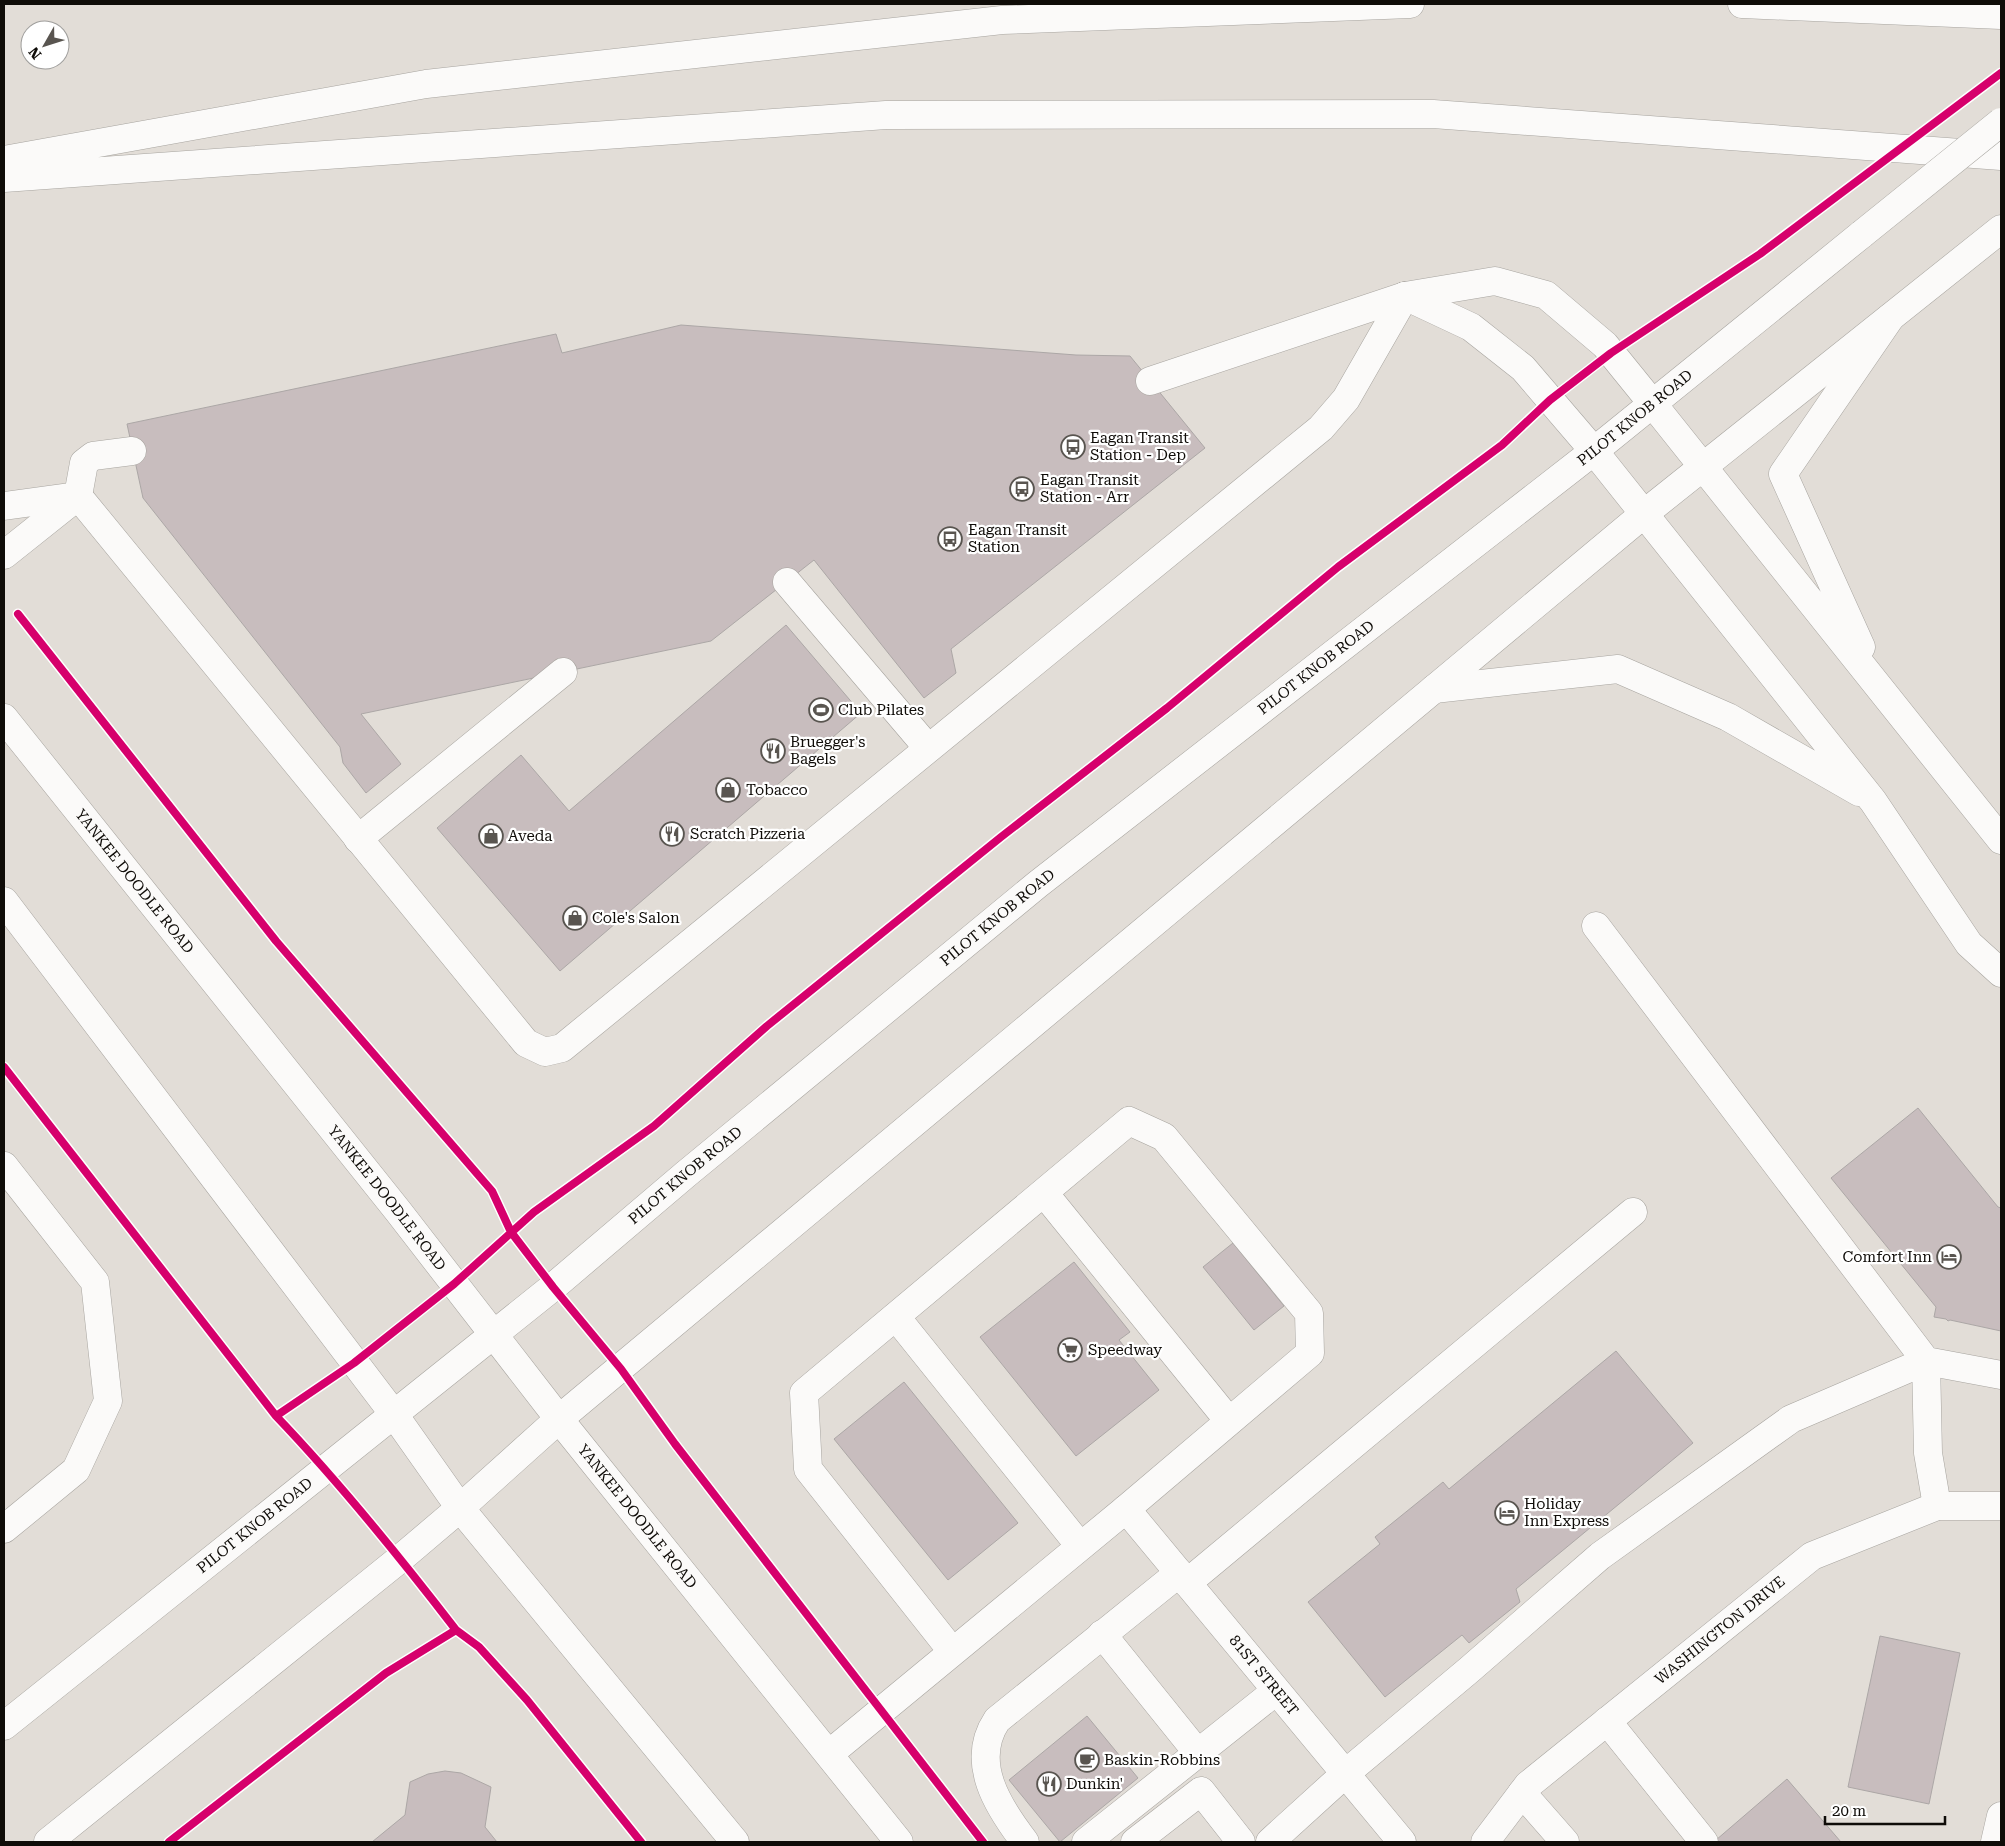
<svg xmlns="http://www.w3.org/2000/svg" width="2005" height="1846" font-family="'Roboto Serif',serif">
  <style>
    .building { fill: #c8bdbe; stroke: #aca7a6 }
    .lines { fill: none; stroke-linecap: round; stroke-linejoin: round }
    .minor-casing { stroke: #a7a49f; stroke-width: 29 }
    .major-casing { stroke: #a7a49f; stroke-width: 29 }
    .highway-casing { stroke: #a7a49f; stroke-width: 29 }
    .minor { stroke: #fbfaf9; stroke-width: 28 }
    .major { stroke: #fbfaf9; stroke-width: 28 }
    .highway { stroke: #fbfaf9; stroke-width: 28 }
    .major-bridge-casing { stroke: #a7a49f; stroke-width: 29; stroke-linecap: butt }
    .major-bridge { stroke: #fbfaf9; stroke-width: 28 }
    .cycleway-casing { stroke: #fff; stroke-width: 11 }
    .cycleway { stroke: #d6006c; stroke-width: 8 }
    .labels { text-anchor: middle; stroke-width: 4.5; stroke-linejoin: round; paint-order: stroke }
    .street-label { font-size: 15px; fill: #0f0c08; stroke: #fff }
    .poi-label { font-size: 15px; fill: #0f0c08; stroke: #fff; text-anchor: start }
  </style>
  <rect width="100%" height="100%" fill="#e2ddd7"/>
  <path class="building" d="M681,325L1076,355L1130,356L1205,448L951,649L956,673L924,698L814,560L711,641L361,714L401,764L366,793L343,763L340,747L143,498L127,424L556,334L562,353Z
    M786,625L861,713L560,971L437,828L521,755L569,811Z
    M1918,1108L1998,1207L2001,1208V1331L1950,1320L1948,1321L1946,1319L1934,1317L1936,1307L1831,1178Z
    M1233,1243L1284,1306L1254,1330L1203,1267Z
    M1074,1262L1130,1332L1119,1340L1159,1390L1076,1456L980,1337Z
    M1616,1351L1693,1443L1516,1589L1520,1602L1469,1643L1462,1635L1385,1697L1308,1602L1380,1544L1375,1537L1443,1482L1449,1489Z
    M904,1382L1018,1523L948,1580L834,1439Z
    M1880,1636L1960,1653L1929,1804L1848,1787Z
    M1087,1716L1138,1778L1060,1842L1009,1780Z
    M445,1771L461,1773L491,1787L485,1827L497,1842H372L405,1815L410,1782L428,1774Z
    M1787,1779L1841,1842H1718L1716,1840Z"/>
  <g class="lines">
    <g class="minor-casing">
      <g id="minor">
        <path d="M1405,296L1471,327L1523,368L1594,451"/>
        <path d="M1150,381L1405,296L1495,281L1546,295L1605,345L1652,403"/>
        <path d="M78,496L526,1043L545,1052L562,1048L1321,428L1346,399L1405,296"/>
        <path d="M4,506L77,496"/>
        <path d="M4,555L78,496L84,463L93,456L132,451"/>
        <path d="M787,582L928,748"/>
        <path d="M358,839L563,672"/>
        <path d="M1596,926L1926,1361L2001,1375"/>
        <path d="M4,1166L95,1282L108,1401L76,1470L4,1529"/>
        <path d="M1044,1193L1229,1421"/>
        <path d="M896,1317L1080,1546"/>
        <path id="s1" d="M1126,1509L1402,1842"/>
        <path d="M1187,1583L1633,1212"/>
        <path d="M1102,1634L1197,1752"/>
        <path d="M1607,1721L1704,1842"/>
        <path d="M829,1754L1126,1509L1310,1353L1309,1313L1164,1137L1129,1121L804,1393L808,1469L952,1651"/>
        <path d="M1522,1793L1565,1842"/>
        <path d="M1025,1842C998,1807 969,1762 997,1720L1179,1573"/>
        <path d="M1086,1842L1276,1691"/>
        <path d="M1135,1842L1201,1791L1241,1842"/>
        <path d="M1270,1842L1346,1773L1469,1670L1600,1556L1791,1419L1926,1361L1928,1453L1937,1506"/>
        <path id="s2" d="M1485,1842L1528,1785L1812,1556L1937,1506H2001"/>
        <path d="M1995,1842L2001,1816"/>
      </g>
    </g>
    <g class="major-casing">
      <g id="major">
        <path id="s3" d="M4,718L398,1211L559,1419L899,1842"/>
        <path d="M4,901L393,1413L460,1508L735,1842"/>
        <path id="s4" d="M4,1726L553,1287L686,1174L1038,884L1594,451L1862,234"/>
        <path d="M48,1842L401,1558L460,1508L559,1419L1645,513L2001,229"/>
      </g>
    </g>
    <g class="highway-casing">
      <path id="highway" d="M1742,4L2001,15
        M4,160L426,84L1002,20L1410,4
        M4,178L886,115L1433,114L2001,156
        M1652,403L2001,840
        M1594,451L1873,801L1969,944L2001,973
        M1861,647L1783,474L1890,318
        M1434,689L1618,669L1728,717L1859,792"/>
    </g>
    <use href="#minor" class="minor"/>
    <use href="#major" class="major"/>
    <use href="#highway" class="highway"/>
    <g class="major-bridge-casing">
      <path id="major-bridge" d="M1862,234L2001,122"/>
    </g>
    <use href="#major-bridge" class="major-bridge"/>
    <g class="cycleway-casing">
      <path id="cycleway" d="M18,614L276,941L492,1191L511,1232L553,1287L621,1369L675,1444L983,1842
        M4,1067L276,1416C341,1484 399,1556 456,1630
        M276,1416L354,1363L454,1284L534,1212L654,1126L767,1026L1001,837L1167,708L1338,567L1502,445L1550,400L1611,353L1760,254L2001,73
        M169,1842L386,1673L456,1630L479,1647L527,1700L641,1842"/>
    </g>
    <use href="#cycleway" class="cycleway"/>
  </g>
  <defs>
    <g id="bus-ring" transform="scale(1.25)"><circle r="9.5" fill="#fff" stroke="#595550" stroke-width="1.5"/><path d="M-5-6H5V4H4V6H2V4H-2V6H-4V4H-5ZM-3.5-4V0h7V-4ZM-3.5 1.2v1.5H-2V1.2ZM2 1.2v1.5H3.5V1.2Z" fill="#595550"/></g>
    <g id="stadium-ring" transform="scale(1.25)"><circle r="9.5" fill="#fff" stroke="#595550" stroke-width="1.5"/><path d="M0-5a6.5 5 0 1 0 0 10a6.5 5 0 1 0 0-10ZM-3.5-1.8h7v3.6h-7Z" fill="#595550"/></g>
    <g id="restaurant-ring" transform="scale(1.25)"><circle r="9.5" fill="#fff" stroke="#595550" stroke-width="1.5"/><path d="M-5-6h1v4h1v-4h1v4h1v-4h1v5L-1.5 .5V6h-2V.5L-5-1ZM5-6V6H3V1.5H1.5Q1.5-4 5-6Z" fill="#595550"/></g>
    <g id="shop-ring" transform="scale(1.25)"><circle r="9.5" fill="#fff" stroke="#595550" stroke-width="1.5"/><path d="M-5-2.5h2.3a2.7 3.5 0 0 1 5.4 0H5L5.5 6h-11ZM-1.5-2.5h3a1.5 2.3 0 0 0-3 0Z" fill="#595550"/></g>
    <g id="hotel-ring" transform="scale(1.25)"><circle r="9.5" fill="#fff" stroke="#595550" stroke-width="1.5"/><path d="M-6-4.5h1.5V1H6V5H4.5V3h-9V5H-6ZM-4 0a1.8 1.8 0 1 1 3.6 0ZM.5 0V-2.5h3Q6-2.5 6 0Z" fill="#595550"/></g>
    <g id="supermarket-ring" transform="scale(1.25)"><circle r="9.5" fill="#fff" stroke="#595550" stroke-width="1.5"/><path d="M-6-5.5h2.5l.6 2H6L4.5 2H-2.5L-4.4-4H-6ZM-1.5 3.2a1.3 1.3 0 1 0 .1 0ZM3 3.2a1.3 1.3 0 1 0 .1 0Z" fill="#595550"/></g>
    <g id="cafe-ring" transform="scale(1.25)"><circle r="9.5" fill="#fff" stroke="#595550" stroke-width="1.5"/><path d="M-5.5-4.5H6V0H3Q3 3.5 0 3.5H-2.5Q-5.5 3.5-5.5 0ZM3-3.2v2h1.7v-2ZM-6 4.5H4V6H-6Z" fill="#595550"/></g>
  </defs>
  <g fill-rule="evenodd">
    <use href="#bus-ring" x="1073" y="447"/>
    <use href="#bus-ring" x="1022" y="489"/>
    <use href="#bus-ring" x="950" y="539"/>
    <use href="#stadium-ring" x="821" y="710"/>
    <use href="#restaurant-ring" x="773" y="751"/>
    <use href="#shop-ring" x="728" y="790"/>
    <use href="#restaurant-ring" x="672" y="834"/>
    <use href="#shop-ring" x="491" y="836"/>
    <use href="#shop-ring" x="575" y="918"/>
    <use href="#hotel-ring" x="1949" y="1257"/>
    <use href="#supermarket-ring" x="1070" y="1350"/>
    <use href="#hotel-ring" x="1507" y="1513"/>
    <use href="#cafe-ring" x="1087" y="1760"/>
    <use href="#restaurant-ring" x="1049" y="1784"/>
  </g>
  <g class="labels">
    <g class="street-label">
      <text dy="5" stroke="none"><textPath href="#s4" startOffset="2091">PILOT KNOB ROAD</textPath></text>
      <text dy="5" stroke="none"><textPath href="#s4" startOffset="1686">PILOT KNOB ROAD</textPath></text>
      <text dy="5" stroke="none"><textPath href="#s3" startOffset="209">YANKEE DOODLE ROAD</textPath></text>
      <text dy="5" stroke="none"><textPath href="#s4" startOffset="1281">PILOT KNOB ROAD</textPath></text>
      <text dy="5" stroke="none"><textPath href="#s4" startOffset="876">PILOT KNOB ROAD</textPath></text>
      <text dy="5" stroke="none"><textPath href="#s3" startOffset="614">YANKEE DOODLE ROAD</textPath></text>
      <text dy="5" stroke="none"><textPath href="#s3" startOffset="1019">YANKEE DOODLE ROAD</textPath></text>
      <text dy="5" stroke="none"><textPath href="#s4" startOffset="321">PILOT KNOB ROAD</textPath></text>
      <text dy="5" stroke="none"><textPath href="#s2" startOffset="318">WASHINGTON DRIVE</textPath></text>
      <text dy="5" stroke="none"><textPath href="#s1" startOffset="216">81ST STREET</textPath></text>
    </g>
    <g class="poi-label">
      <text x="1090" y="443">Eagan Transit<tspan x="1090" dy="17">Station - Dep</tspan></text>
      <text x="1040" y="485">Eagan Transit<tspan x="1040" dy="17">Station - Arr</tspan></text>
      <text x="968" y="535">Eagan Transit<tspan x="968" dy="17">Station</tspan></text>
      <text x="838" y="715">Club Pilates</text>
      <text x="790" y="747">Bruegger's<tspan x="790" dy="17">Bagels</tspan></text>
      <text x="746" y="795">Tobacco</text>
      <text x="690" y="839">Scratch Pizzeria</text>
      <text x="508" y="841">Aveda</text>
      <text x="592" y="923">Cole's Salon</text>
      <text x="1932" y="1262" text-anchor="end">Comfort Inn</text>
      <text x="1088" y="1355">Speedway</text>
      <text x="1524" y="1509">Holiday<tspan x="1524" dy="17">Inn Express</tspan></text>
      <text x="1104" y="1765">Baskin-Robbins</text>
      <text x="1066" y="1789">Dunkin'</text>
    </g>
  </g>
  <rect width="2005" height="1846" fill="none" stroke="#0f0c08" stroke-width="10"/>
  <g transform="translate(45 45) rotate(231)"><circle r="24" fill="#ffffff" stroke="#9f9e9c"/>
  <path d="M0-4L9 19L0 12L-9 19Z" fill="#595550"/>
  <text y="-8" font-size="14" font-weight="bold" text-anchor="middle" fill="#0f0c08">N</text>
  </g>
  <path d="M1825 1816v8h120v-8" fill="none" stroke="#0f0c08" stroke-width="2.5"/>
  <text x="1832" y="1816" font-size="15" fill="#0f0c08" stroke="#ffffff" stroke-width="4" paint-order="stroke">20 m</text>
</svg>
